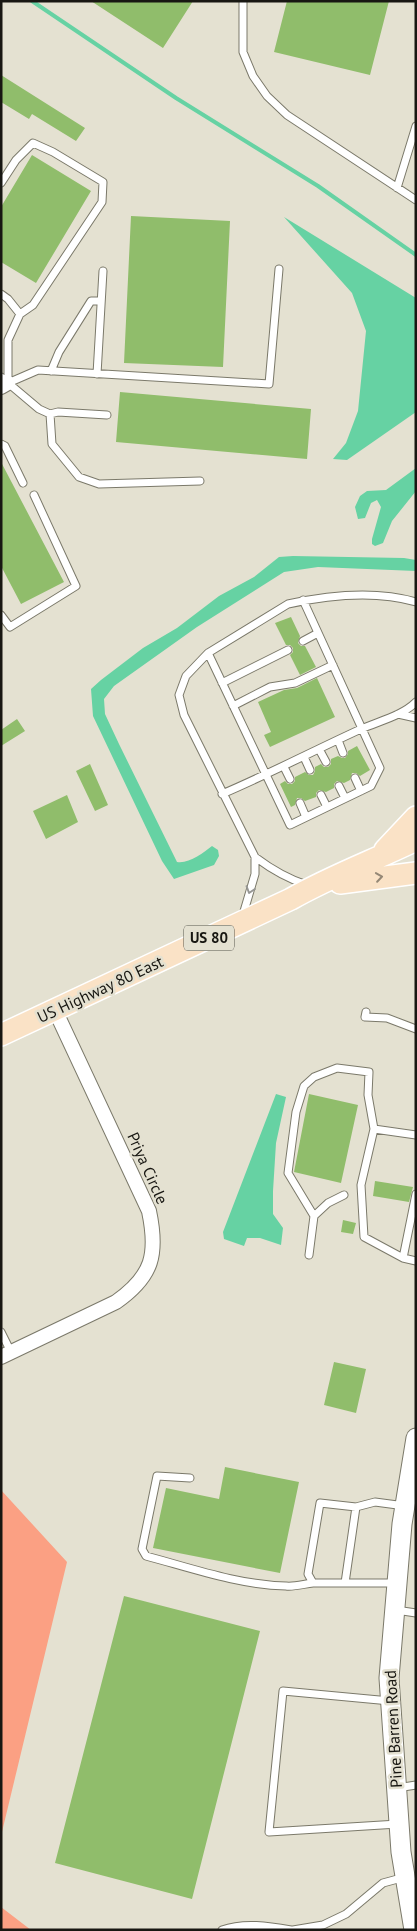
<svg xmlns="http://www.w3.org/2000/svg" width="417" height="1931" font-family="'PT Sans',sans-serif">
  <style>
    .green { fill: #fba083 }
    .water { fill: #66d2a3 }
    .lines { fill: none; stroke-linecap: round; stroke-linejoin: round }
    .stream { stroke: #66d2a3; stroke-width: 4 }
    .building { fill: #90bd6b }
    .service-casing { stroke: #7b796a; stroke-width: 9 }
    .minor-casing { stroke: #7b796a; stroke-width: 16 }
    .secondary-casing { stroke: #7b796a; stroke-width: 21 }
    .primary-casing { stroke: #fff; stroke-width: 24 }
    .service { stroke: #fff; stroke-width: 7 }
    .minor { stroke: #fff; stroke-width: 14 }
    .secondary { stroke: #fff; stroke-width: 19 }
    .primary { stroke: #fae2c6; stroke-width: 21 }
    .oneway { stroke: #948775 }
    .oneway2 { stroke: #979794 }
    .labels { text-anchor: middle; stroke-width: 5; stroke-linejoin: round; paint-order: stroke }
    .shield { fill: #e4e1d1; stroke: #55544b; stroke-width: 1 }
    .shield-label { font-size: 15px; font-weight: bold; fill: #181712 }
    .street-label { font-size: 16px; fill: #181712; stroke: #e4e1d1 }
  </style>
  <rect width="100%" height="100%" fill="#e4e1d1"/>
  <path class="green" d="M1,1490L67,1562L1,1836Z
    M1,1907L31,1930H1Z"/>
  <path class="water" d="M284,217L416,298V412L347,460L333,459L346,443L358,411L366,331L352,293Z
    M416,468V491L392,521L383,543L375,546L372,544V539L381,507L377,500L371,503L365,518L358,519L355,507L360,496L367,491L386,490Z
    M293,556L404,558L416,560V571L318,567L284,572L197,627L114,686L104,699L105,714L119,744L177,862C189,864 203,853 212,846L218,850L219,856L214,865L174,879L162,861L93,716L91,689L101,680L143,648L177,628L219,596L254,577L279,557Z
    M276,1094L286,1097L276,1143L273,1191V1214L283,1228L281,1245L260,1238H247L244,1246L224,1239L223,1232Z"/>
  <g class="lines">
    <path class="stream" d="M32,1L176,98L318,186L416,255"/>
  </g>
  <path class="building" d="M91,1H193L163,48Z
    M287,1H389L370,75L274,52Z
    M1,75L85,128L76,141L32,114L29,119L1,102Z
    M32,155L91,191L36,283L1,262V207Z
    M131,216L230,221L223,367L124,363Z
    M120,392L311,409L307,459L116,442Z
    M1,462L64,582L21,604L1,566Z
    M291,617L300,636L298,643L301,646H305L316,667L300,675L290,655L293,652V648L290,645H286L275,623Z
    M317,678L335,717L270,747L264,735L271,732L258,702L284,690L297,688Z
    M17,719L25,731L1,746V730Z
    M357,746L370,770L360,776L356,773H352L350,780L344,783L337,781L334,784V788L326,792L319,790L316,793V797L305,801L301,798H297L295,805L291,807L280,784L285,781L288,784H292L295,781V777L305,772L309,775H313L315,771V767L321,764L324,767H328L331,764V759L338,756L342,758H345L348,754V751Z
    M90,764L108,805L95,811L76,771Z
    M67,795L78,822L46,839L33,811Z
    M309,1094L358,1105L341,1183L294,1172Z
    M375,1181L413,1187L409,1202L373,1196Z
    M343,1220L356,1223L353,1234L341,1232Z
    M334,1362L366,1369L356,1413L324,1405Z
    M225,1467L299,1482L280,1573L153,1548L166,1488L219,1499Z
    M124,1596L260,1631L192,1899L55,1863Z"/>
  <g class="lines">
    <g class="service-casing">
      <path id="service" d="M243,1V52L253,76L267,96L287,115L416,200
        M1,183L16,160L33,143L53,152L103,182L102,202L33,305L20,314L8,340V383
        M397,188L416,126
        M1,294L8,299L20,314
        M51,371L59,352L91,301H101
        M97,374L103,271
        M1,377L39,409L50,414L58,412L107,415
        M8,383L38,370L269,384L279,269
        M50,414L52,444L79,477L99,484L200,481
        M1,444L5,446L23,483
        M303,600L380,768L371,786L290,825L208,653L288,604C329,595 375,590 416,602
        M1,615L10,627L76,586L34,495
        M303,641L318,633
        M208,653L186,676L179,695L184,715L255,857V874L242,918
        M222,683L288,650
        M233,706L270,687L295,683L333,665
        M398,714L416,718
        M338,740L343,753
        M319,749L326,762
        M304,757L310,770
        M284,767L290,779
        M355,778L361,791
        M339,786L345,798
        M222,794C269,774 315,750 361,729C379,721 402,716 416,702
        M321,795L327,807
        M300,803L306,817
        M255,857C271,869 288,879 307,885
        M366,1012L365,1017L387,1018L416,1029
        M416,1194L403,1258L416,1261
        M314,1216L328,1203L344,1195
        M309,1255L314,1216L288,1173L296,1112L304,1086L314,1077L337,1068L369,1072L368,1095L374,1129
        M403,1258L364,1237L361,1185L374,1129L416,1135
        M1,1332L11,1352
        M190,1478L157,1476L142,1549L146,1556C191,1568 239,1585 286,1586C294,1587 304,1584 313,1583
        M345,1583L356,1507
        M396,1583H313L308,1574L320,1503L356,1507L375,1502L405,1506
        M396,1610L416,1613
        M390,1701L283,1691L269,1832L398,1824
        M397,1788L416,1785
        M222,1930C244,1922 269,1926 291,1930
        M293,1930L323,1925L346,1914L383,1883L405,1877"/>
    </g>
    <g class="minor-casing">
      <path id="minor" d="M1,387L8,383
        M1,1357L116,1302C153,1276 158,1254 149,1211L55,1010"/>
    </g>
    <g class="secondary-casing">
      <path id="secondary" d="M414,1930L401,1852L389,1678L402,1524L416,1438"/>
    </g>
    <g class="primary-casing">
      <path id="primary" d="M385,850L416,817
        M340,883L416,873
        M1,1035L291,899C331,876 375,860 416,840"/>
    </g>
    <use href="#service" class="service"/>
    <use href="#minor" class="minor"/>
    <use href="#secondary" class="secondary"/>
    <use href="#primary" class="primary"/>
  </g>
  <defs><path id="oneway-chevron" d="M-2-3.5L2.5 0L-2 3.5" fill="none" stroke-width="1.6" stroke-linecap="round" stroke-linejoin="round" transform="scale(1.25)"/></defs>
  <use class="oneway" href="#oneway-chevron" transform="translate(379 877) rotate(-8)"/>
  <use class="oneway2" href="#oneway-chevron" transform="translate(250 890) rotate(108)"/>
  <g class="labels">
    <rect class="shield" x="184" y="925.5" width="50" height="25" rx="4"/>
    <g class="shield-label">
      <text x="209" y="943">US 80</text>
    </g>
    <g class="street-label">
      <text transform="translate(100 989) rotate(-25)" y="6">US Highway 80 East</text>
      <text transform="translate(148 1168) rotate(66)" y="6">Priya Circle</text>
      <text transform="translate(393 1729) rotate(-93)" y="6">Pine Barren Road</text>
    </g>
  </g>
  <rect width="417" height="1931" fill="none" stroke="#181712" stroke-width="5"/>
</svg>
